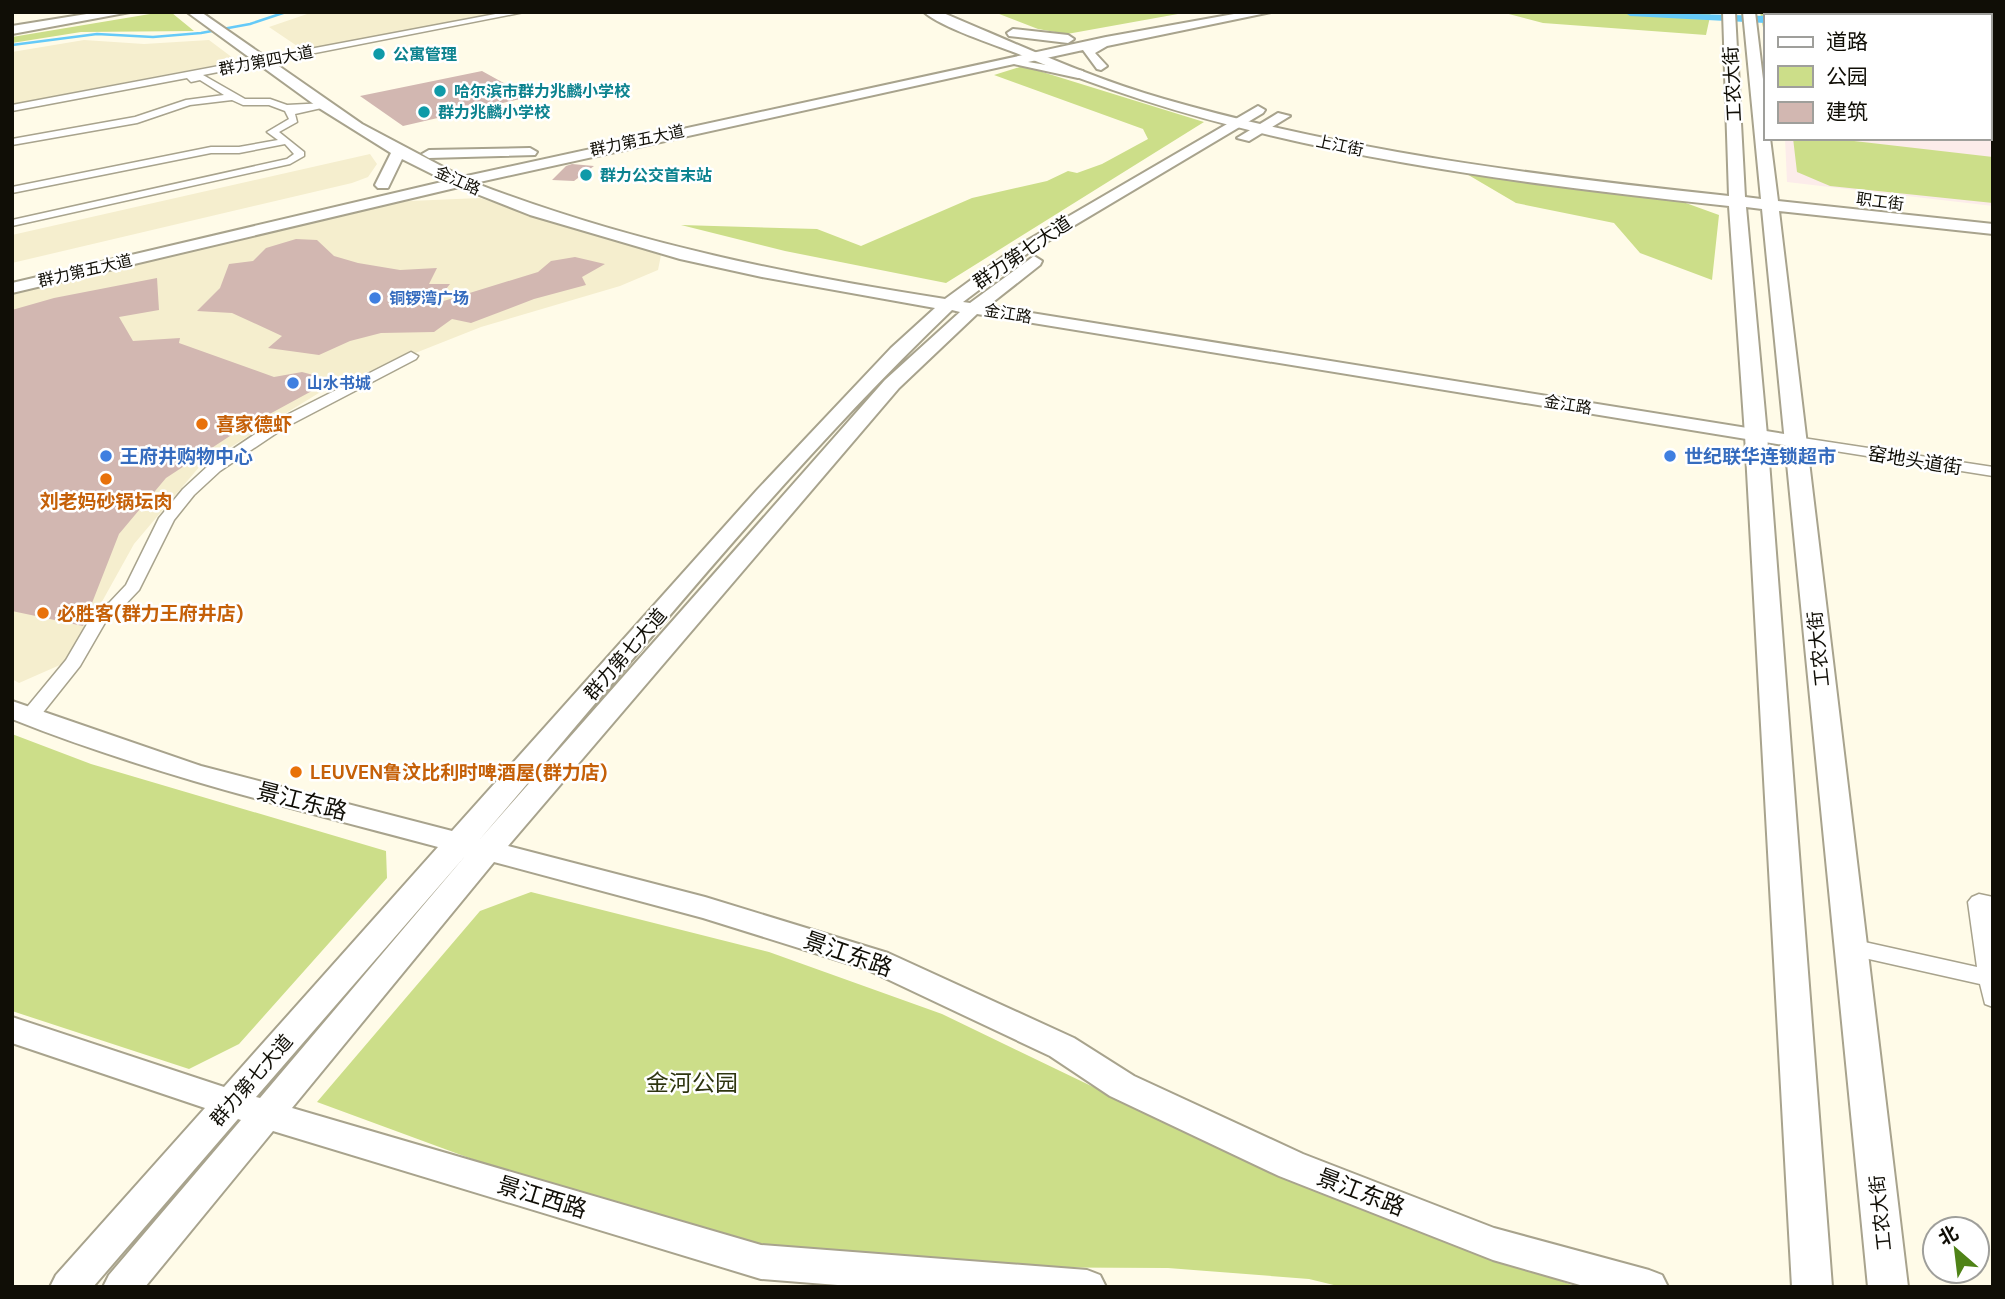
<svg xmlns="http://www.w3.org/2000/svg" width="2005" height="1299" font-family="'DM Sans','Noto Sans SC',sans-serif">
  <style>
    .built { fill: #f5eece }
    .education { fill: #fcecea }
    .green { fill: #ccde89 }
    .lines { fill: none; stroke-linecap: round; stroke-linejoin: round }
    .stream { stroke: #65caf8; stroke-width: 2.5 }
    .river { fill: #65caf8; fill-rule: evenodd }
    .building { fill: #d2b7b1 }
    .street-casing { stroke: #a8a38d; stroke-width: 3 }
    .secondary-casing { stroke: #a8a38d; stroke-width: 4 }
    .primary-casing { stroke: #a8a38d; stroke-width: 4 }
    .street { fill: #fff; fill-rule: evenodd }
    .secondary { fill: #fff; fill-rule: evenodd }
    .primary { fill: #fff; fill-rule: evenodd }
    .culture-dot { fill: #0f9aa8; stroke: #fff; stroke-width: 2.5 }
    .shop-dot { fill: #3f7fe0; stroke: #fff; stroke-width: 2.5 }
    .food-dot { fill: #e8710a; stroke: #fff; stroke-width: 2.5 }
    .labels { text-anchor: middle; stroke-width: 5; stroke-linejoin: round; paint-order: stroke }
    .far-culture-label { font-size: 16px; font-weight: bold; fill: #0d838f; stroke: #fff; text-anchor: start }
    .far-street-label { font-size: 16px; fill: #100e06; stroke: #fff }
    .far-shop-label { font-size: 16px; font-weight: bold; fill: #366cbe; stroke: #fff; text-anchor: start }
    .street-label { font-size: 19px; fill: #100e06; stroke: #fff }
    .food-label { font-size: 19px; font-weight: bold; fill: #c56008; stroke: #fff; text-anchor: start }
    .shop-label { font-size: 19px; font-weight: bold; fill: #366cbe; stroke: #fff; text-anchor: start }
    .near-street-label { font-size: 23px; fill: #100e06; stroke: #fff }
    .near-park-label { font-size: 23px; fill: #2e3510; stroke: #fff }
  </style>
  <rect width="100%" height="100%" fill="#fffbe8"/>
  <path class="built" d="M313,12H500L303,50L269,27Z
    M84,40L144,44L209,40L237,61L12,104V52Z
    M370,154L377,164L368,177L352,183L12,263V235Z
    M480,198L661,255L658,270L620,286L481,327L327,388L200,466L134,544L69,661L19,683L12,679V292L386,202Z"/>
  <path class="education" d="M1989,103L1993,111V206L1787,182L1785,138H1989Z"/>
  <path class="green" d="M994,12H1189L1067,34L1038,29Z
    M1501,12H1711L1706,35L1543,23Z
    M1760,12H1857L1895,16H1765V38Z
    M156,13H172L194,31L81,32L12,43V37Z
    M1023,66L1204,122L946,283L785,251L681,225L817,229L861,246L972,198L1047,181L1068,171L1077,173L1102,164L1148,139L1143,129L994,75Z
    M1793,138H1828L1993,157V203L1830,186L1797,172Z
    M1465,173L1683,202L1719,215L1712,280L1640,253L1614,223L1516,203Z
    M12,734L91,764L386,851L387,878L239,1044L189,1069L12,1011Z
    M531,892L769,952L942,1014L1164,1121L1367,1209L1577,1287H1342L1309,1279L1168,1268L994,1267L773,1253L646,1223L317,1102L480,911Z"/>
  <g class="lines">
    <path class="stream" d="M12,45L97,34L153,37L201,33L250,24L286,12"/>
    <path class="river" d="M1624,12L1768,16H1765V23L1630,16Z
      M1989,34L1993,35V43L1989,42Z"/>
  </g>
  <path class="building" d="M482,71L529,97L403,126L360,96Z
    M572,164L594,166L574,181L552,180L566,166Z
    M296,239L317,240L334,256L358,263L400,270L437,268L429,284H450L434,304L538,272L551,261L575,257L605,264L582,277L586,285L534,299L471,323L452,319L434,332L381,333L350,341L319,355L268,348L282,336L232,313L197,311L220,288L229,264L253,261L266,248Z
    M157,278L159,310L119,317L133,341L180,338L179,343L274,377L302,372L332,380L233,434L166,478L119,534L83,626L12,611V310L54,298Z"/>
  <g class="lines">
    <g class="street-casing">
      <path id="street" d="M506,12H524L203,75L245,99H270L287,105L326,103V107L295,114L297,122L279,132L304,152V156L290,164L12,226V220L287,159L294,154L285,144L239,153H211L12,193V187L211,147H239L278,140L267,132L289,119L285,111L269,105H243L232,100L190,105L137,123L12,145V139L135,117L186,100L224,95L200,80L191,82L187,78L12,111V105Z
        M1958,12H1966L1968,16H1960Z
        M1989,59L1993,61V74L1989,72Z
        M411,352L418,356L416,359L284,428L220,471L194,495L174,520L139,590L120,610L110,614L80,666L37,720H23L21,716L23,712L66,660L97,607L109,603L126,585L159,518L183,489L209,465L273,422Z
        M1796,437L1993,467V476L1791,444L1789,441Z
        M1979,894L1993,897V1007L1985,1004L1980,984L1851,955L1843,953L1840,947L1843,941L1851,939L1977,967L1968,902L1972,897Z"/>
    </g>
    <g class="secondary-casing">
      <path id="secondary" d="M187,12H201L362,124L462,177L1106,37L1245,12H1271L1107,46L1095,53L1107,66L1101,70L1097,69L1083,50L1028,62L1083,71V77L1078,78L1014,64L475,183C627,242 784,274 945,299L1016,247L1258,106L1265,110L1263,113L1028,253L963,302L970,303L1034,256L1042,261L1040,265L988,306L1803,437L1806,441L1803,445L1796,447L977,314L899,388L508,846L705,897L888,953L1074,1038L1134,1076L1303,1154L1494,1228L1649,1270L1662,1275L1668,1287H1587L1493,1260L1279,1176L1110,1096L1050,1056L866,969L703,918L494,862L292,1108L761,1245L1087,1270L1100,1275L1106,1287H863L761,1279L273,1131L145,1287H103L109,1275L241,1120L238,1119L93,1287H50L56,1275L205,1108L12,1043V1017L224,1087L438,847C295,809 150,774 12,719V701L201,766L452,831L757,490L891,348L935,308L762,277L680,259L530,215L459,187L12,293V283L446,181L402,159L388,188H378L375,185L391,153L319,108ZM952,310L960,312L885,380L480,839C634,660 782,473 952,310ZM466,855L260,1098L256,1097Z
        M1013,29L1068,35L1074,39L1068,43L1009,36L1007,33Z
        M1278,113L1290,116L1249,141L1237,138Z
        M530,148L537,152L535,155L429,158L422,154L429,150Z"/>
    </g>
    <g class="primary-casing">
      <path id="primary" d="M99,12H130L12,34V26Z
        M924,12H941C1015,43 1087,77 1164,99C1348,152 1539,176 1729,196L1723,12H1735L1745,197L1761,199L1743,12H1755L1765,96V138H1770L1778,201L1993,224V234L1779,211L1908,1287H1868L1762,209L1746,207L1767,435L1832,1287H1792L1745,435L1729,206C1489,180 1245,150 1021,55C996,45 942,28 924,12Z"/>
    </g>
    <use href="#street" class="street"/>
    <use href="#secondary" class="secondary"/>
    <use href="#primary" class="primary"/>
  </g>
  <g class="culture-dot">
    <circle cx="379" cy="54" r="7"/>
    <circle cx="440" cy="91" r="7"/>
    <circle cx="424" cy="112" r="7"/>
    <circle cx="586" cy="175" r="7"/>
  </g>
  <g class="shop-dot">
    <circle cx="375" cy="298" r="7"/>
    <circle cx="293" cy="383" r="7"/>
    <circle cx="106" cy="456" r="7"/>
    <circle cx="1670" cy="456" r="7"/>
  </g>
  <g class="food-dot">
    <circle cx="202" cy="424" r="7"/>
    <circle cx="106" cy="479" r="7"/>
    <circle cx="43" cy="613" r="7"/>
    <circle cx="296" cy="772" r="7"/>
  </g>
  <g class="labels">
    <g class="far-culture-label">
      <text x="393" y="60">公寓管理</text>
      <text x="454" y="97">哈尔滨市群力兆麟小学校</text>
      <text x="438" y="118">群力兆麟小学校</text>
      <text x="600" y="181">群力公交首末站</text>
    </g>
    <g class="far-street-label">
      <text transform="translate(266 60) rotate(-11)" y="6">群力第四大道</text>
      <text transform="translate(637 140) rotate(-12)" y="6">群力第五大道</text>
      <text transform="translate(1340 145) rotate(12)" y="6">上江街</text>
      <text transform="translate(458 180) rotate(24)" y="6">金江路</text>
      <text transform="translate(1880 201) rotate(7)" y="6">职工街</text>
      <text transform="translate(85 270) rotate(-13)" y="6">群力第五大道</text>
      <text transform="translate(1008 313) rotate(9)" y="6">金江路</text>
      <text transform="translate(1568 404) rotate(9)" y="6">金江路</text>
    </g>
    <g class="far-shop-label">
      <text x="389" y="304">铜锣湾广场</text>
      <text x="307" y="389">山水书城</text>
    </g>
    <g class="street-label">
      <text transform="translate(1732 84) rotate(-93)" y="7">工农大街</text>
      <text transform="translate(1022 252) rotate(-34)" y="7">群力第七大道</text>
      <text transform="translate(1915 460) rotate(9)" y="7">窑地头道街</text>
      <text transform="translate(1818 649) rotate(-96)" y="7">工农大街</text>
      <text transform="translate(625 654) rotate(-49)" y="7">群力第七大道</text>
      <text transform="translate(251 1080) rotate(-49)" y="7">群力第七大道</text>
      <text transform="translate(1880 1213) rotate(-96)" y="7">工农大街</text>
    </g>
    <g class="food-label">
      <text x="216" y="431">喜家德虾</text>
      <text x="106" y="508" text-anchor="middle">刘老妈砂锅坛肉</text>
      <text x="57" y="620">必胜客(群力王府井店)</text>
      <text x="310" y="779">LEUVEN鲁汶比利时啤酒屋(群力店)</text>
    </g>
    <g class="shop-label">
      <text x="120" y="463">王府井购物中心</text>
      <text x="1684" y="463">世纪联华连锁超市</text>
    </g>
    <g class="near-street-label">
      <text transform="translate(302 801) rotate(14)" y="8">景江东路</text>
      <text transform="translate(848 954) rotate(19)" y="8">景江东路</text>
      <text transform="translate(1361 1192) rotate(21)" y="8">景江东路</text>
      <text transform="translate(542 1197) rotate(17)" y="8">景江西路</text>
    </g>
    <g class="near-park-label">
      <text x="692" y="1091">金河公园</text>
    </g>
  </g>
  <rect width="2005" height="1299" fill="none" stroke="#100e06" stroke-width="28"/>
  <rect x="1764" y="14" width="228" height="126" fill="#ffffff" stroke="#9f9f9b" stroke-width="2"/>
  <rect x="1778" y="37" width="35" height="10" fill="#ffffff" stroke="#9f9f9b" stroke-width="2"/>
  <text x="1826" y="49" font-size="21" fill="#100e06">道路</text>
  <rect x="1778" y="66" width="35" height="21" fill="#ccde89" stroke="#9f9f9b" stroke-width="2"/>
  <text x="1826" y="84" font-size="21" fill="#100e06">公园</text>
  <rect x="1778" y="102" width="35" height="21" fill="#d2b7b1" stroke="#9f9f9b" stroke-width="2"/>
  <text x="1826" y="119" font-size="21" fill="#100e06">建筑</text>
  <g transform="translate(1956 1250) rotate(332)"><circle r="33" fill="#ffffff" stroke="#9f9f9b" stroke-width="2"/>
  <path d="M0-5L12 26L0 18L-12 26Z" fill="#4f8317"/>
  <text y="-10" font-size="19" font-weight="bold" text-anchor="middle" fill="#100e06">北</text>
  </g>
</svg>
